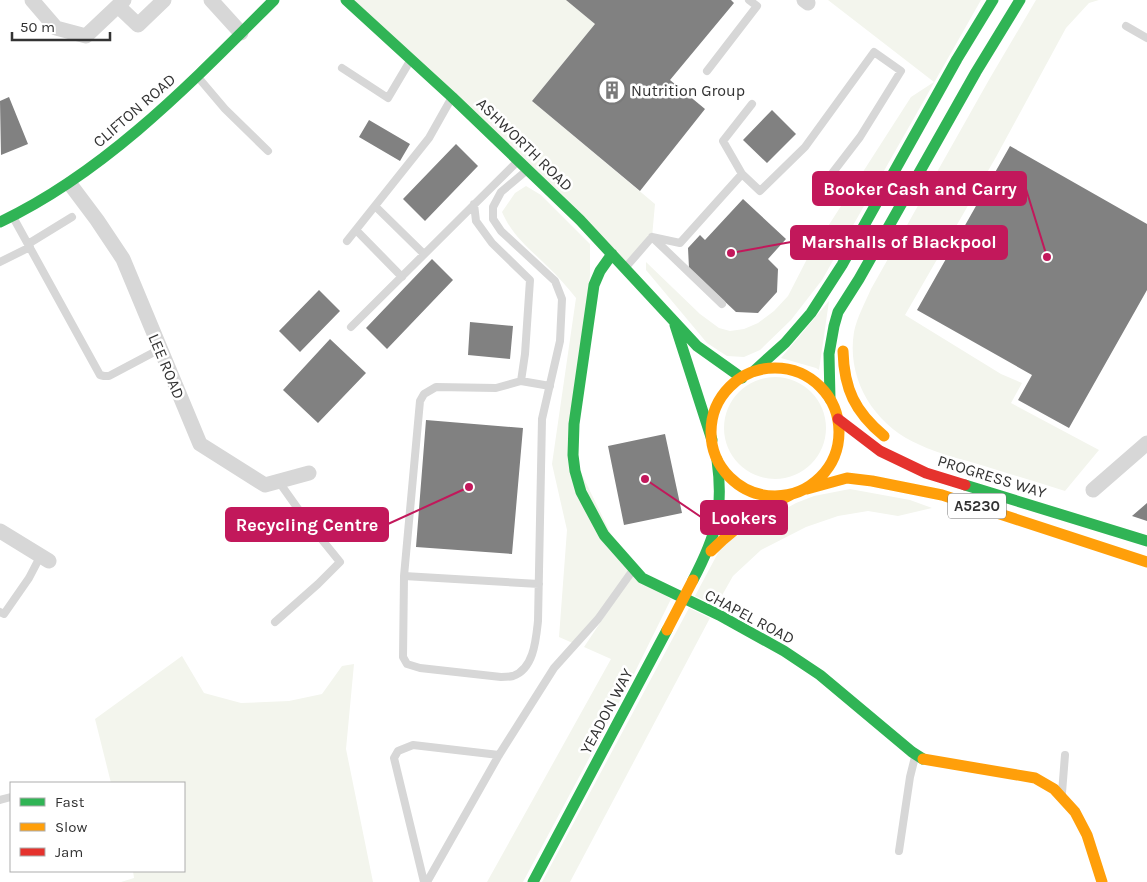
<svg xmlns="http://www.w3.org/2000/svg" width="1147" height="882" font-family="Karla,sans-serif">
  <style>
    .green { fill: #f3f5ed }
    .building { fill: #818181 }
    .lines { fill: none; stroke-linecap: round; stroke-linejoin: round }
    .lane { stroke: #d7d7d7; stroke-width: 8 }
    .street { stroke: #d7d7d7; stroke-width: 15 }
    .fast { stroke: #30b455; stroke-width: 11 }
    .slow { stroke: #ff9f0a; stroke-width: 11 }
    .jam { stroke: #e5322d; stroke-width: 11 }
    .slow-bridge { stroke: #ff9f0a; stroke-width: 11 }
    .labels { text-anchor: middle; stroke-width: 5; stroke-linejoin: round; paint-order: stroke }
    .shield { fill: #fff; stroke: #707070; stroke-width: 1 }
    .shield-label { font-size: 15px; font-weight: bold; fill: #333 }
    .poi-label { font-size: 16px; fill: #333; stroke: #fff; text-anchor: start }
    .street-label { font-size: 16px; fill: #333; stroke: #fff }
    .leader { fill: none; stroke: #c2185b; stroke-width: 2 }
    .callout-dot { fill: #c2185b; stroke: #fff; stroke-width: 2 }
    .callout { fill: #c2185b; stroke: #c2185b; stroke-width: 2 }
    .callout-label { font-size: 18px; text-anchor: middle; font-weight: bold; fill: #fff }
  </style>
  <rect width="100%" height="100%" fill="#fff"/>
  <path class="green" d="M346,0H567L595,24L532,101L655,204L652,237L625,268Z
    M828,0H981L822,280L791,320L760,350L744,357L727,356L707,343L646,270V262L700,314L719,328L730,331L744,329L758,323L774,311L788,296L807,259L911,97L934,82Z
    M1036,0H1099L1089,3L1066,28L996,157L905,315L1001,374L1022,383L1011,403L1099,450L1065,491C1037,482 1009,474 981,465C961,459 939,454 920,445C875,426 846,380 854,332C857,317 865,303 871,289L990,78Z
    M526,186L541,195L590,244V275L569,448L630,573L575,644L559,637L567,530L552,464L576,298C567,287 558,276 547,266C529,248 513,237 502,212L515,193Z
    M829,301L819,370L816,368L781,358Z
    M724 428a51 51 0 1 1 102 0a51 51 0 1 1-102 0Z
    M850,489L910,500L932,508L898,516L868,511L838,516L806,527L761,550L733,576L716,606L695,596L719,551L733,538L796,503L814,496Z
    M632,575L671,599L633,676L523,882H487L611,659L584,647Z
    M689,608L710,618L570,882H542Z
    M182,656L204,693L241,703L289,701L322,694L342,666L354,664L346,749L373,882H121L134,878L133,871H184V783H111L95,719Z"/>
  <path class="building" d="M566,0H731L734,3L670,80L705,109L640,191L532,101L595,24Z
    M9,97L28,144L1,155L0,101Z
    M772,110L796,134L767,163L743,140Z
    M369,120L410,144L400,161L359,137Z
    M456,144L478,166L425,221L403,199Z
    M1010,146L1147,224V290L1069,428L1018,400L1032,375L917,310Z
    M743,199L786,239L768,259L778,269L777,292L758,313L736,312L689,268L688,248L700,235L705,240Z
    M432,259L453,280L387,349L366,328Z
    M319,290L340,311L300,352L279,331Z
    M470,322L513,326L510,359L468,355Z
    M330,339L366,373L318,423L283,390Z
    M426,420L523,428L512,554L416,547Z
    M665,434L682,513L624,525L608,446Z
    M1147,503V521L1132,516Z"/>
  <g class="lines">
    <path class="lane" d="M1126,26L1147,38
      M342,68L388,98L410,61
      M707,71L757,6L749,0
      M197,76L225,109L268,151
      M526,171L501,192L493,207V219L501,231L555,281L562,299L560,341L542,419L538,621C536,639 534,669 513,676C509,677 504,677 501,677L420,668L407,664L403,657L404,576L420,401L424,394L436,387L496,388L521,381L550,386
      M742,174L760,191L805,147L874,52L901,71L860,137L817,193
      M474,204L476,221L492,243L530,280L525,354L521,381
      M375,206L424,254
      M13,217L100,375L104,376H109L160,349
      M356,230L402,277
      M652,237L680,243L742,174L723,141L752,104
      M347,241L429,138L451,99
      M28,244L72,217
      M0,262L30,247
      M626,267L652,237L722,304
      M351,327L517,162
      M404,576L539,584
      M0,612L4,614L29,578L41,555
      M275,622L318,584L340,562L306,520L279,482
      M1062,793L1065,755
      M0,800L11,797
      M899,851L910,777L915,757
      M424,882L394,758L398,751L413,745L499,755
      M427,882L499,755L554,668L598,619L633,570"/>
    <path class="street" d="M32,0L56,28L86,36L124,0
      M211,0L241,33
      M804,0L808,3
      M118,6L138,25L164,0
      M70,184L97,220L123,259L200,444L265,485L309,473
      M1093,490L1147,443
      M0,531L49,561"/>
    <path class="fast" d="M346,0L452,97L580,220L697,346L742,378
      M0,222C106,172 192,82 274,0
      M612,254L600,271L594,285L574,424L573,455L575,471L581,492L604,535L642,578L719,615L784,651L820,675L912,752L923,759
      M675,325L712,440
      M754,371L785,343L811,313L842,265L957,59L993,0
      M830,399L829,354L834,326L838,312L859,279L976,72L1020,0
      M965,485L1147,541
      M693,580C716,536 724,510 717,460
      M533,882L667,630"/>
    <path class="slow" d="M843,351C844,389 855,412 884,436
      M711 432a64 64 0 1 1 128 0a64 64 0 1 1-128 0Z
      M807,489L847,478L872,481L942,495L1147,562
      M711,551C735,527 762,509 792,494
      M923,759L1035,778L1054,789L1075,812L1087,835L1102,882"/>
    <path class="jam" d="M838,419L880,451L926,473L965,485"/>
    <path class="slow-bridge" d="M667,630L693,580"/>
  </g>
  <defs>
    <g id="building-ring" transform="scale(1.4375)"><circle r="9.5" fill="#fff" stroke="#7a7a7a" stroke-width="1.5"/><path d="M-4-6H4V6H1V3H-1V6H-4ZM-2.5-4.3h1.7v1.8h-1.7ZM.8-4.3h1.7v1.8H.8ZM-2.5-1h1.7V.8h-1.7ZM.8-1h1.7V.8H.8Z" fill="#7a7a7a"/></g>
  </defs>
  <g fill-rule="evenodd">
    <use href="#building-ring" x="612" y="90"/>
  </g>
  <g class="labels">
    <rect class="shield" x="948" y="493.5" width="58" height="25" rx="4"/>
    <g class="shield-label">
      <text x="977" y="511">A5230</text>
    </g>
    <g class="poi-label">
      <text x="631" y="96">Nutrition Group</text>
    </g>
    <g class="street-label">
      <text transform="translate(134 110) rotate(-41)" y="6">CLIFTON ROAD</text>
      <text transform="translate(525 144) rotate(44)" y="6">ASHWORTH ROAD</text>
      <text transform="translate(167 366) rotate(67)" y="6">LEE ROAD</text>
      <text transform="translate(992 476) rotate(17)" y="6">PROGRESS WAY</text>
      <text transform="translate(750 616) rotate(28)" y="6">CHAPEL ROAD</text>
      <text transform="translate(606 711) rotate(-62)" y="6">YEADON WAY</text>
    </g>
  </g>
  <path class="leader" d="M1047 257L1026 189M731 253L791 242M645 479L701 517M469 487L388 524"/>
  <g class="callout-dot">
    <circle cx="1047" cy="257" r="5"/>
    <circle cx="731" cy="253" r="5"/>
    <circle cx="645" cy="479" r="5"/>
    <circle cx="469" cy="487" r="5"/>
  </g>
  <g class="callout">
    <rect x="813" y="172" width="213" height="33" rx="5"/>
    <rect x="791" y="226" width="216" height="33" rx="5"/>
    <rect x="701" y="501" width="86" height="33" rx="5"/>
    <rect x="226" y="508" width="162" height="33" rx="5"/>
  </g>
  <g class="callout-label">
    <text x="920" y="195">Booker Cash and Carry</text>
    <text x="899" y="248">Marshalls of Blackpool</text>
    <text x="744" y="524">Lookers</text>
    <text x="307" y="531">Recycling Centre</text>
  </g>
  <rect x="10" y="782" width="175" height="90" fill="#ffffff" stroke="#adadad"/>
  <rect x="20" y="798" width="25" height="8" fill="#30b455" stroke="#adadad"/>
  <text x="55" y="807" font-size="15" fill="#333333">Fast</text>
  <rect x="20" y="823" width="25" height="8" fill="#ff9f0a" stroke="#adadad"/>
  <text x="55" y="832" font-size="15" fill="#333333">Slow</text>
  <rect x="20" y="848" width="25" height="8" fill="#e5322d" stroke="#adadad"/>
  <text x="55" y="857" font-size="15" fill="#333333">Jam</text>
  <path d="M12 32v8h98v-8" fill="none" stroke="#333333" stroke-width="2.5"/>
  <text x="20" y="32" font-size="15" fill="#333333" stroke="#ffffff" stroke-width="4" paint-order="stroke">50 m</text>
</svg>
